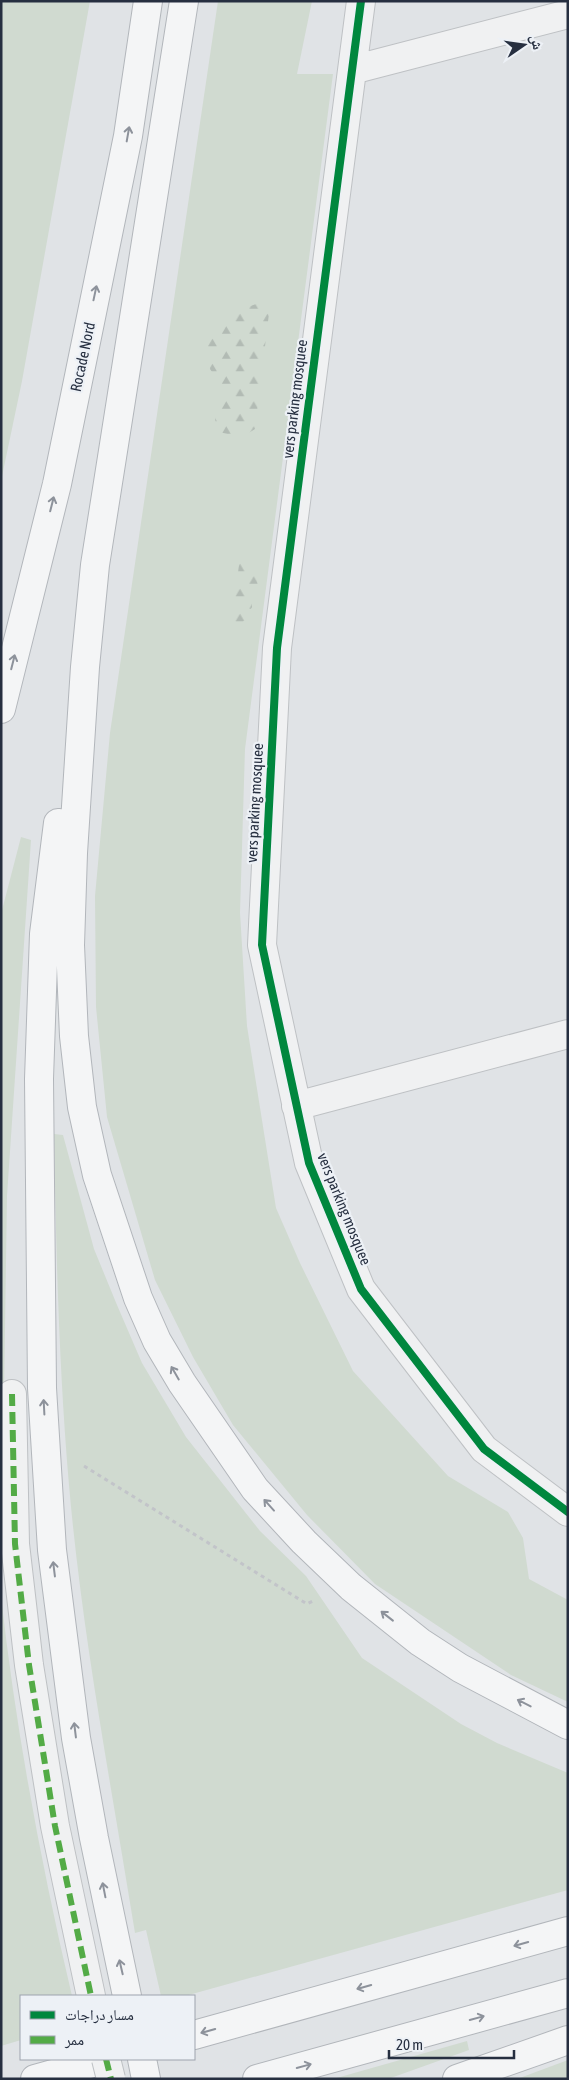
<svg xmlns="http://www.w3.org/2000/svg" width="569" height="2080" font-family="'Asap Condensed','Noto Naskh Arabic',sans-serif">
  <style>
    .green { fill: #d0dad0 }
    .forest { fill: url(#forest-firs) }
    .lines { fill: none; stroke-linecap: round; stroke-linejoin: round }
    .minor-casing { stroke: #bec1c4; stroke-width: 30 }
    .highway-casing { stroke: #b2b6bb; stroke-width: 30 }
    .path { stroke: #c2c4c9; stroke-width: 3; stroke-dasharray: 4 4; stroke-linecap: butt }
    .minor { stroke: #f0f1f2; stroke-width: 28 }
    .highway { stroke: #f4f5f6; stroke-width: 28 }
    .minor-bridge-casing { stroke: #bec1c4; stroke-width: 30; stroke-linecap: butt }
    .minor-bridge { stroke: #f0f1f2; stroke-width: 28 }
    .quiet { stroke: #53ab46; stroke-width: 6; stroke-dasharray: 12 6; stroke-linecap: butt }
    .cycleway-casing { stroke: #edf1f6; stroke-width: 11 }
    .cycleway { stroke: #00873e; stroke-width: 8 }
    .oneway { stroke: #8d929b }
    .labels { text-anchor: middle; stroke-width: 4.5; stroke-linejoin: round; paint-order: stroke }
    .street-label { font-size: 15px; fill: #262f40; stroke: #edf1f6 }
  </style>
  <defs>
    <pattern id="forest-firs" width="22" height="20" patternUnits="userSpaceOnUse" patternTransform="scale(1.25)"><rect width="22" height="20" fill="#d0dad0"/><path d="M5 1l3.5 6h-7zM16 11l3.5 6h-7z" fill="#b2bbb4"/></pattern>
  </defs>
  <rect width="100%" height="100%" fill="#e0e3e6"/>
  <path class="green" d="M1,1H90L22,381L1,481Z
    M218,1H312L297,74H333L245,749L240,913L247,1026L276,1208L300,1263L353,1371L448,1476L508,1512L523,1538L529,1579L568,1600V1702L511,1675L375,1584L307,1515L233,1425L193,1357L155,1280L107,1117L96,1007L95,896L110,733Z
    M21,837L31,840L7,1196L4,1396L1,1441V914Z
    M54,1134L63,1135L94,1249L117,1305L142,1363L186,1437L260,1531L306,1576L362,1658L461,1724L497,1743L568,1773V1890L185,1996H161L146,1930L135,1933C111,1784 82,1635 69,1485C59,1369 56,1251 54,1134Z
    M1,1596C16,1731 41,1864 72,1996H21V2040L1,2046Z
    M467,2041L469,2050L388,2079H333Z
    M568,2060V2079H517Z"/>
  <path class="forest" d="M256,304L270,305L255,429C242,438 232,436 217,431L215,418L228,396L210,369L205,346C219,322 230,314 256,304Z
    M240,556L247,568L256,574L258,586L252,599V607L245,620L231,632Z"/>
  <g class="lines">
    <g class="minor-casing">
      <path id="minor" d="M361,1L277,648L262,945L309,1163L361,1289L484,1449L568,1512
        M352,70L568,14
        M296,1106L568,1034
        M12,1394L15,1544L29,1665L55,1826L91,1996"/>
    </g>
    <g class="highway-casing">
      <path id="highway" d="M184,1L95,565L85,667L73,853L70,945L74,1036L82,1107L97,1175L138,1298L157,1341L182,1383L255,1489L304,1542L351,1587L420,1642L460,1668L568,1725
        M1,709L57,484L128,136L148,1
        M58,823L44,934L39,1079L42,1388L52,1550L76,1738L94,1838L127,1996
        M194,2035L568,1931
        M142,2059L146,2079
        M35,2079L107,2059
        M257,2079L568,1993
        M457,2079L568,2040"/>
    </g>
    <path class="path" d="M84,1466L307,1604L313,1601"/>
    <use href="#minor" class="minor"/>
    <use href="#highway" class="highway"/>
    <g class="minor-bridge-casing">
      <path id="minor-bridge" d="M106,2059L111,2079"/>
    </g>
    <use href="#minor-bridge" class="minor-bridge"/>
    <path class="quiet" d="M12,1394L15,1544L29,1665L55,1826L91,1996
      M106,2059L111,2079"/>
    <g class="cycleway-casing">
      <path id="cycleway" d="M361,1L277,648L262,945L309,1163L361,1289L484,1449L568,1512"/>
    </g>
    <use href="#cycleway" class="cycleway"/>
  </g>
  <defs><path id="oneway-shaft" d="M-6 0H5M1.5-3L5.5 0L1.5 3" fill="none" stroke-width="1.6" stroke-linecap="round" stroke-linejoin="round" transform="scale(1.25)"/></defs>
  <g class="oneway">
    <use href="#oneway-shaft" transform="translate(128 134) rotate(-80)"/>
    <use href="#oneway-shaft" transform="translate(95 293) rotate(-78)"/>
    <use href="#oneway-shaft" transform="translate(52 504) rotate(-76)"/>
    <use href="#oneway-shaft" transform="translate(13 662) rotate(-76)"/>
    <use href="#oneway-shaft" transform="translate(175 1373) rotate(-120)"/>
    <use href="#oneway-shaft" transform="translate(44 1407) rotate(-93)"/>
    <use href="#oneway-shaft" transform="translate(269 1505) rotate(-132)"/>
    <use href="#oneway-shaft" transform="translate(54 1569) rotate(-97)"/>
    <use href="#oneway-shaft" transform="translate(387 1616) rotate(-142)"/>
    <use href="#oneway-shaft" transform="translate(524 1703) rotate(-153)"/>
    <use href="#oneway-shaft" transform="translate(75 1730) rotate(-97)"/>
    <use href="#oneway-shaft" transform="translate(104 1890) rotate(-101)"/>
    <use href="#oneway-shaft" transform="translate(521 1944) rotate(164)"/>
    <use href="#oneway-shaft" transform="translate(121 1967) rotate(-103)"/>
    <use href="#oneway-shaft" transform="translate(364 1987) rotate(164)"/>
    <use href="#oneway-shaft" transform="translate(477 2018) rotate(-15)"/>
    <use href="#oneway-shaft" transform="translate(208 2031) rotate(164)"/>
    <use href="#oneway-shaft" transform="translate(304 2066) rotate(-15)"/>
  </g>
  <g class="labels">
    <g class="street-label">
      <text transform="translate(83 357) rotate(-78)" y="5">Rocade Nord</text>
      <text transform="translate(295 399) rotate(-83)" y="5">vers parking mosquee</text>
      <text transform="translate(255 803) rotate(-87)" y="5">vers parking mosquee</text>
      <text transform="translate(344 1209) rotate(68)" y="5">vers parking mosquee</text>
    </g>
  </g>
  <rect width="569" height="2080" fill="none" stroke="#262f40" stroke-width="5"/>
  <rect x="20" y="1995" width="175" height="65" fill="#edf1f6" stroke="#9da3ad"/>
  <rect x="30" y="2011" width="25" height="8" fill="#00873e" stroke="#9da3ad"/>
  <text x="65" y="2020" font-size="15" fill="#262f40">مسار دراجات</text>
  <rect x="30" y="2036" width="25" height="8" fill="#53ab46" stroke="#9da3ad"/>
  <text x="65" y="2045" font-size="15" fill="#262f40">ممر</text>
  <g transform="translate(524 45) rotate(77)" stroke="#edf1f6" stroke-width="4" paint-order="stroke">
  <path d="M0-4L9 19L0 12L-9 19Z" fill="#262f40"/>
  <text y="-8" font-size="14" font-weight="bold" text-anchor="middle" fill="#262f40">ش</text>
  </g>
  <path d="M389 2050v8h125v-8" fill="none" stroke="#262f40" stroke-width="2.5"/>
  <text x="396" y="2050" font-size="15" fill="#262f40" stroke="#edf1f6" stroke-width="4" paint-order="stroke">20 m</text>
</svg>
